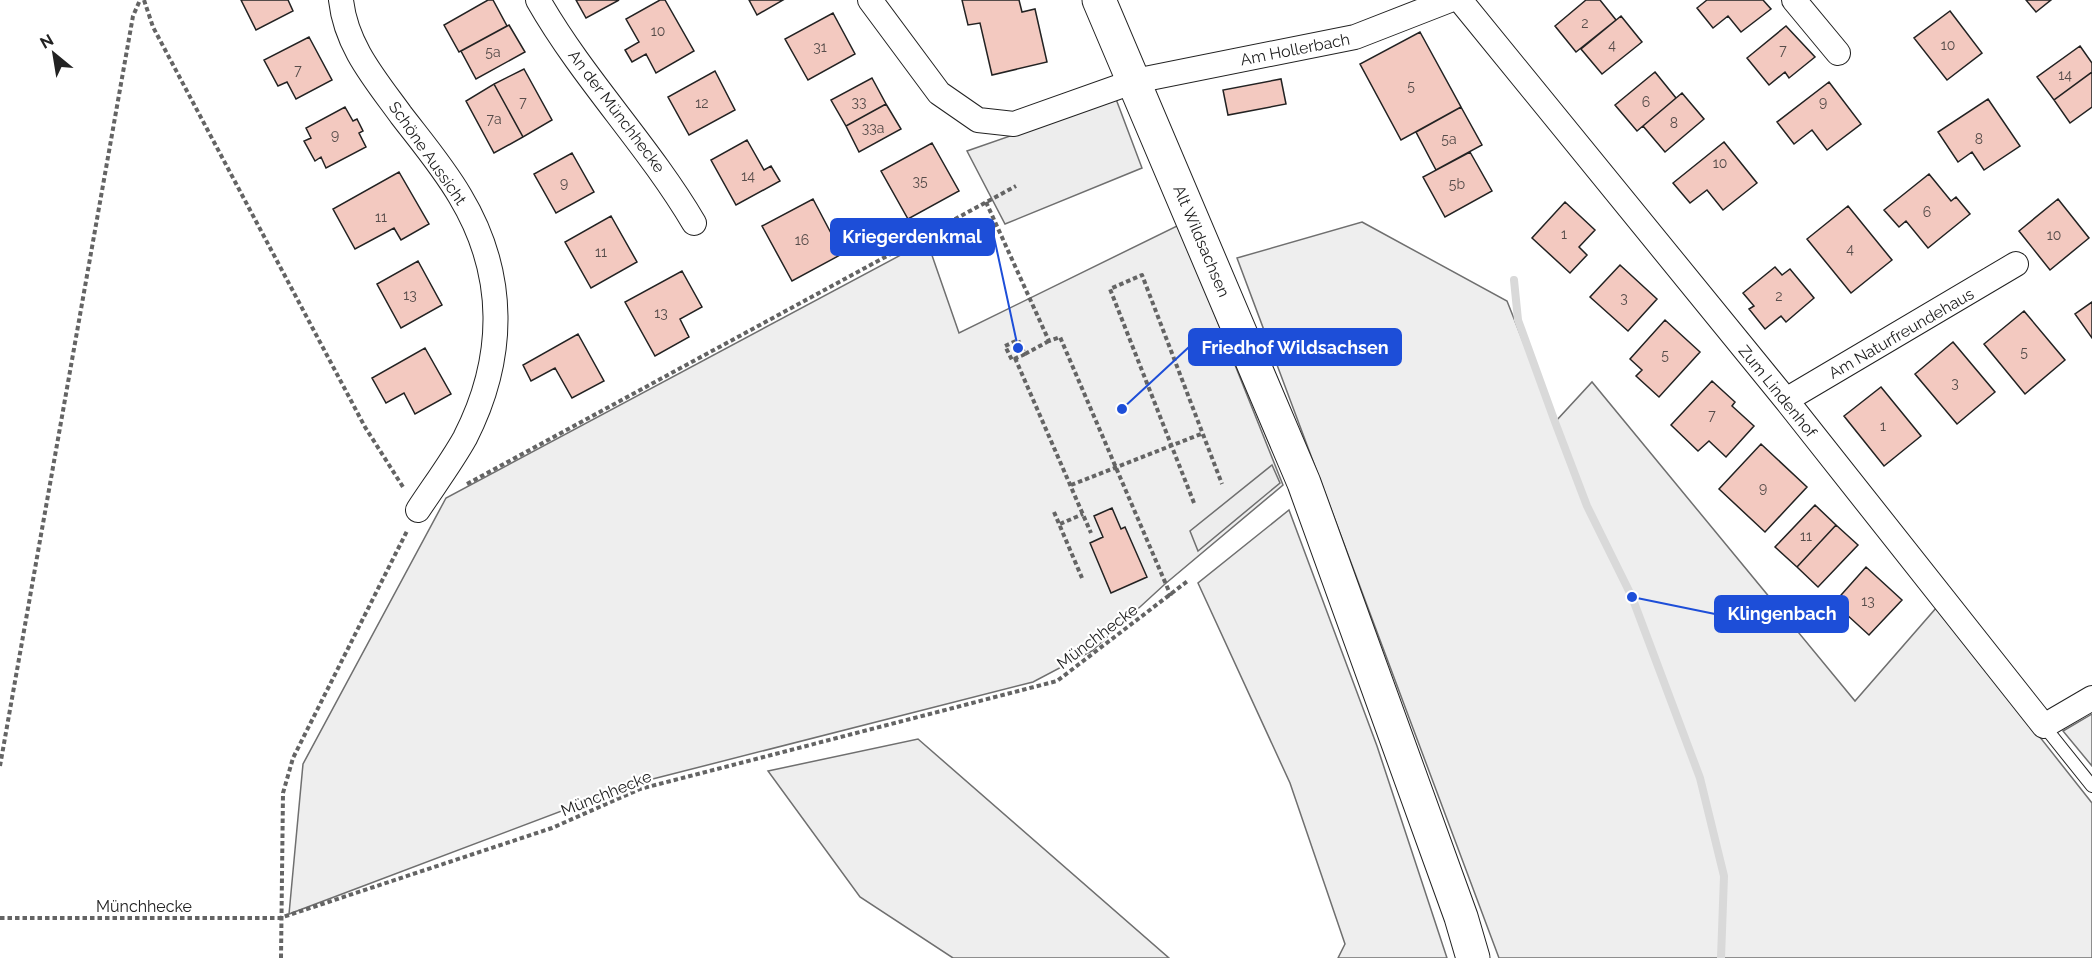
<svg xmlns="http://www.w3.org/2000/svg" width="2092" height="958" font-family="Raleway,sans-serif">
  <style>
    .green { fill: #eee; stroke: #6f6f6f; stroke-width: 1.5 }
    .parking { fill: #ededed; stroke: #6f6f6f; stroke-width: 1.5 }
    .lines { fill: none; stroke-linecap: round; stroke-linejoin: round }
    .stream { stroke: #d9d9d9; stroke-width: 8 }
    .building { fill: #f3c9c0; stroke: #222; stroke-width: 1.5 }
    .service-casing { stroke: #222; stroke-width: 14 }
    .minor-casing { stroke: #222; stroke-width: 26 }
    .secondary-casing { stroke: #222; stroke-width: 35 }
    .path { stroke: #646464; stroke-width: 4; stroke-dasharray: 4.5 3; stroke-linecap: butt }
    .service { stroke: #fff; stroke-width: 12 }
    .minor { stroke: #fff; stroke-width: 24 }
    .secondary { stroke: #fff; stroke-width: 33 }
    .labels { text-anchor: middle; stroke-width: 4.5; stroke-linejoin: round; paint-order: stroke }
    .number-label { font-size: 14px; fill: #564c4a }
    .street-label { font-size: 16px; fill: #222; stroke: #fff }
    .leader { fill: none; stroke: #1d4ed8; stroke-width: 2 }
    .callout-dot { fill: #1d4ed8; stroke: #fff; stroke-width: 2 }
    .callout { fill: #1d4ed8; stroke: #1d4ed8; stroke-width: 2 }
    .callout-label { font-size: 18px; text-anchor: middle; font-weight: bold; fill: #fff }
  </style>
  <rect width="100%" height="100%" fill="#fff"/>
  <path class="green" d="M1362,222L1507,301L1555,422L1592,382L1855,701L1937,607L2092,803V958H1499L1237,258Z
    M1179,225L1283,485L1165,584L1092,651L1033,682L633,784L289,914L303,764L446,498L927,241L959,333Z
    M1289,510L1377,746L1447,958H1338L1345,944L1290,783L1198,583Z
    M2092,714V766L2063,731Z
    M918,739L1169,958H953L860,897L768,771Z"/>
  <path class="parking" d="M1116,99L1142,168L1005,224L967,151Z
    M1272,465L1280,483L1198,551L1190,531Z"/>
  <g class="lines">
    <path class="stream" d="M1514,280L1518,320L1555,422L1587,506L1632,597L1700,778L1724,876L1721,958"/>
  </g>
  <path class="building" d="M241,0H288L293,11L256,30Z
    M488,0H493L507,26L459,52L444,25Z
    M576,0H619L586,18Z
    M660,0H665L694,51L656,73L646,54L632,62L625,50L639,42L626,19Z
    M749,0H783L757,15Z
    M962,0H1019L1022,12L1035,9L1047,62L992,75L980,23L968,25Z
    M1586,0H1600L1616,20L1576,52L1555,26Z
    M1707,0H1763L1771,9L1741,32L1728,16L1713,28L1697,8Z
    M2026,0H2051L2036,12Z
    M1950,11L1982,53L1947,80L1914,38Z
    M833,13L855,54L808,80L785,39Z
    M1621,16L1642,42L1602,74L1581,49Z
    M509,25L525,52L476,79L461,51Z
    M1786,26L1815,57L1789,78L1785,72L1769,85L1747,58Z
    M1420,32L1461,107L1401,140L1360,64Z
    M309,37L332,80L296,99L287,82L278,86L264,60Z
    M2080,46L2092,63V72L2054,100L2037,77Z
    M524,69L552,120L523,137L494,84Z
    M715,71L735,110L689,135L668,97Z
    M1655,72L1676,98L1637,131L1615,105Z
    M2092,72V107L2070,123L2054,100Z
    M872,78L886,104L846,126L831,100Z
    M1281,79L1286,104L1228,115L1223,90Z
    M1829,82L1861,124L1827,150L1812,130L1794,144L1777,122Z
    M494,84L523,137L494,153L466,101Z
    M1682,93L1704,119L1665,152L1643,126Z
    M1988,99L2020,146L1984,170L1972,152L1958,162L1938,132Z
    M886,104L901,129L859,152L846,126Z
    M345,107L353,121L357,119L363,131L359,133L366,147L326,168L321,157L315,161L304,141L311,138L306,128Z
    M1461,107L1482,145L1436,170L1416,132Z
    M747,140L764,170L771,166L780,181L736,205L711,160Z
    M1724,142L1757,183L1723,210L1707,190L1690,203L1673,183Z
    M932,143L959,191L908,219L881,171Z
    M1470,152L1492,191L1445,217L1423,177Z
    M572,153L594,192L556,213L534,174Z
    M399,172L429,224L401,240L394,228L355,249L333,209Z
    M1929,174L1951,201L1956,197L1970,214L1928,248L1906,221L1899,227L1884,210Z
    M813,199L842,254L792,281L762,226Z
    M2058,199L2089,238L2050,270L2019,231Z
    M1565,202L1595,230L1579,247L1587,255L1570,273L1532,238Z
    M1848,206L1892,260L1851,293L1807,239Z
    M611,216L637,262L591,288L565,242Z
    M418,261L442,305L401,328L377,284Z
    M1620,265L1657,299L1628,331L1590,297Z
    M1775,267L1782,275L1790,269L1814,298L1786,322L1781,316L1765,329L1749,309L1754,306L1743,293Z
    M682,271L702,307L680,319L689,337L655,356L625,302Z
    M2092,302V338L2075,314Z
    M2024,311L2065,360L2025,394L1984,344Z
    M1665,320L1700,352L1659,397L1636,376L1642,370L1630,359Z
    M578,334L604,381L572,398L555,368L531,381L523,365Z
    M1953,342L1995,392L1957,424L1915,374Z
    M425,348L451,394L415,414L404,393L386,403L372,378Z
    M1712,381L1735,402L1732,406L1754,426L1726,457L1709,441L1698,451L1671,425Z
    M1881,387L1921,436L1884,466L1844,416Z
    M1761,444L1807,487L1765,532L1719,489Z
    M1815,505L1836,525L1797,567L1775,547Z
    M1112,508L1121,529L1125,527L1147,577L1111,593L1090,543L1103,537L1094,516Z
    M1836,525L1858,545L1818,587L1797,567Z
    M1866,567L1902,600L1869,635L1834,603Z"/>
  <g class="lines">
    <g class="service-casing">
      <path id="service" d="M2044,726L2092,786"/>
    </g>
    <g class="minor-casing">
      <path id="minor" d="M341,0C346,46 375,79 401,115C421,141 443,167 460,196C507,274 506,358 465,438C451,463 433,487 418,510
        M538,0C583,79 648,145 694,223
        M870,0L939,93L978,120L1014,124L1135,81L1355,37L1450,0
        M1460,0L1786,400L2044,726L2092,698
        M1794,0L1838,53
        M1786,400L2016,264"/>
    </g>
    <g class="secondary-casing">
      <path id="secondary" d="M1099,0L1304,483L1461,917L1473,958"/>
    </g>
    <path class="path" d="M144,0L153,27L365,427L403,487
      M986,202L1049,341L1060,337L1171,596
      M1025,354L1012,360L1005,346L1018,340L1025,354L1049,341
      M1015,358L1091,533
      M467,484L1016,186
      M1071,485L1201,434
      M1194,503L1110,289L1142,275L1222,484
      M1054,512L1082,578
      M1060,524L1083,514
      M0,766L133,16L140,0
      M0,918H280L552,828L640,789L1057,681L1189,580
      M281,958L283,793L293,758L407,531"/>
    <use href="#service" class="service"/>
    <use href="#minor" class="minor"/>
    <use href="#secondary" class="secondary"/>
  </g>
  <g class="labels">
    <g class="number-label">
      <text x="1585" y="28">2</text>
      <text x="658" y="36">10</text>
      <text x="1612" y="50">4</text>
      <text x="1948" y="50">10</text>
      <text x="820" y="52">31</text>
      <text x="1783" y="55">7</text>
      <text x="493" y="57">5a</text>
      <text x="298" y="75">7</text>
      <text x="2065" y="80">14</text>
      <text x="1411" y="91">5</text>
      <text x="523" y="107">7</text>
      <text x="859" y="107">33</text>
      <text x="1646" y="107">6</text>
      <text x="1823" y="107">9</text>
      <text x="702" y="108">12</text>
      <text x="494" y="124">7a</text>
      <text x="1674" y="128">8</text>
      <text x="873" y="133">33a</text>
      <text x="335" y="140">9</text>
      <text x="1449" y="144">5a</text>
      <text x="1979" y="144">8</text>
      <text x="1720" y="168">10</text>
      <text x="748" y="181">14</text>
      <text x="920" y="186">35</text>
      <text x="564" y="188">9</text>
      <text x="1457" y="189">5b</text>
      <text x="1927" y="217">6</text>
      <text x="381" y="222">11</text>
      <text x="1564" y="239">1</text>
      <text x="2054" y="240">10</text>
      <text x="802" y="245">16</text>
      <text x="1850" y="254">4</text>
      <text x="601" y="257">11</text>
      <text x="410" y="300">13</text>
      <text x="1779" y="301">2</text>
      <text x="1624" y="303">3</text>
      <text x="661" y="318">13</text>
      <text x="2024" y="357">5</text>
      <text x="1665" y="360">5</text>
      <text x="1955" y="388">3</text>
      <text x="1712" y="420">7</text>
      <text x="1883" y="431">1</text>
      <text x="1763" y="493">9</text>
      <text x="1806" y="541">11</text>
      <text x="1868" y="606">13</text>
    </g>
    <g class="street-label">
      <text transform="translate(1295 49) rotate(-11)" y="6">Am Hollerbach</text>
      <text transform="translate(617 111) rotate(53)" y="6">An der Münchhecke</text>
      <text transform="translate(428 153) rotate(55)" y="6">Schöne Aussicht</text>
      <text transform="translate(1202 241) rotate(67)" y="6">Alt Wildsachsen</text>
      <text transform="translate(1901 333) rotate(-30)" y="6">Am Naturfreundehaus</text>
      <text transform="translate(1778 391) rotate(51)" y="6">Zum Lindenhof</text>
      <text transform="translate(1097 636) rotate(-37)" y="6">Münchhecke</text>
      <text transform="translate(606 793) rotate(-22)" y="6">Münchhecke</text>
      <text x="144" y="912">Münchhecke</text>
    </g>
  </g>
  <path class="leader" d="M1018 348L994 237M1122 409L1189 347M1632 597L1715 614"/>
  <g class="callout-dot">
    <circle cx="1018" cy="348" r="6"/>
    <circle cx="1122" cy="409" r="6"/>
    <circle cx="1632" cy="597" r="6"/>
  </g>
  <g class="callout">
    <rect x="831" y="219" width="163" height="36" rx="6"/>
    <rect x="1189" y="329" width="212" height="36" rx="6"/>
    <rect x="1715" y="596" width="133" height="36" rx="6"/>
  </g>
  <g class="callout-label">
    <text x="912" y="243">Kriegerdenkmal</text>
    <text x="1295" y="354">Friedhof Wildsachsen</text>
    <text x="1782" y="620">Klingenbach</text>
  </g>
  <g transform="translate(54 54) rotate(330)" stroke="#ffffff" stroke-width="4.5" paint-order="stroke">
  <path d="M0-4.5L10 22L0 15L-10 22Z" fill="#222222"/>
  <text y="-9" font-size="16" font-weight="bold" text-anchor="middle" fill="#222222">N</text>
  </g>
</svg>
